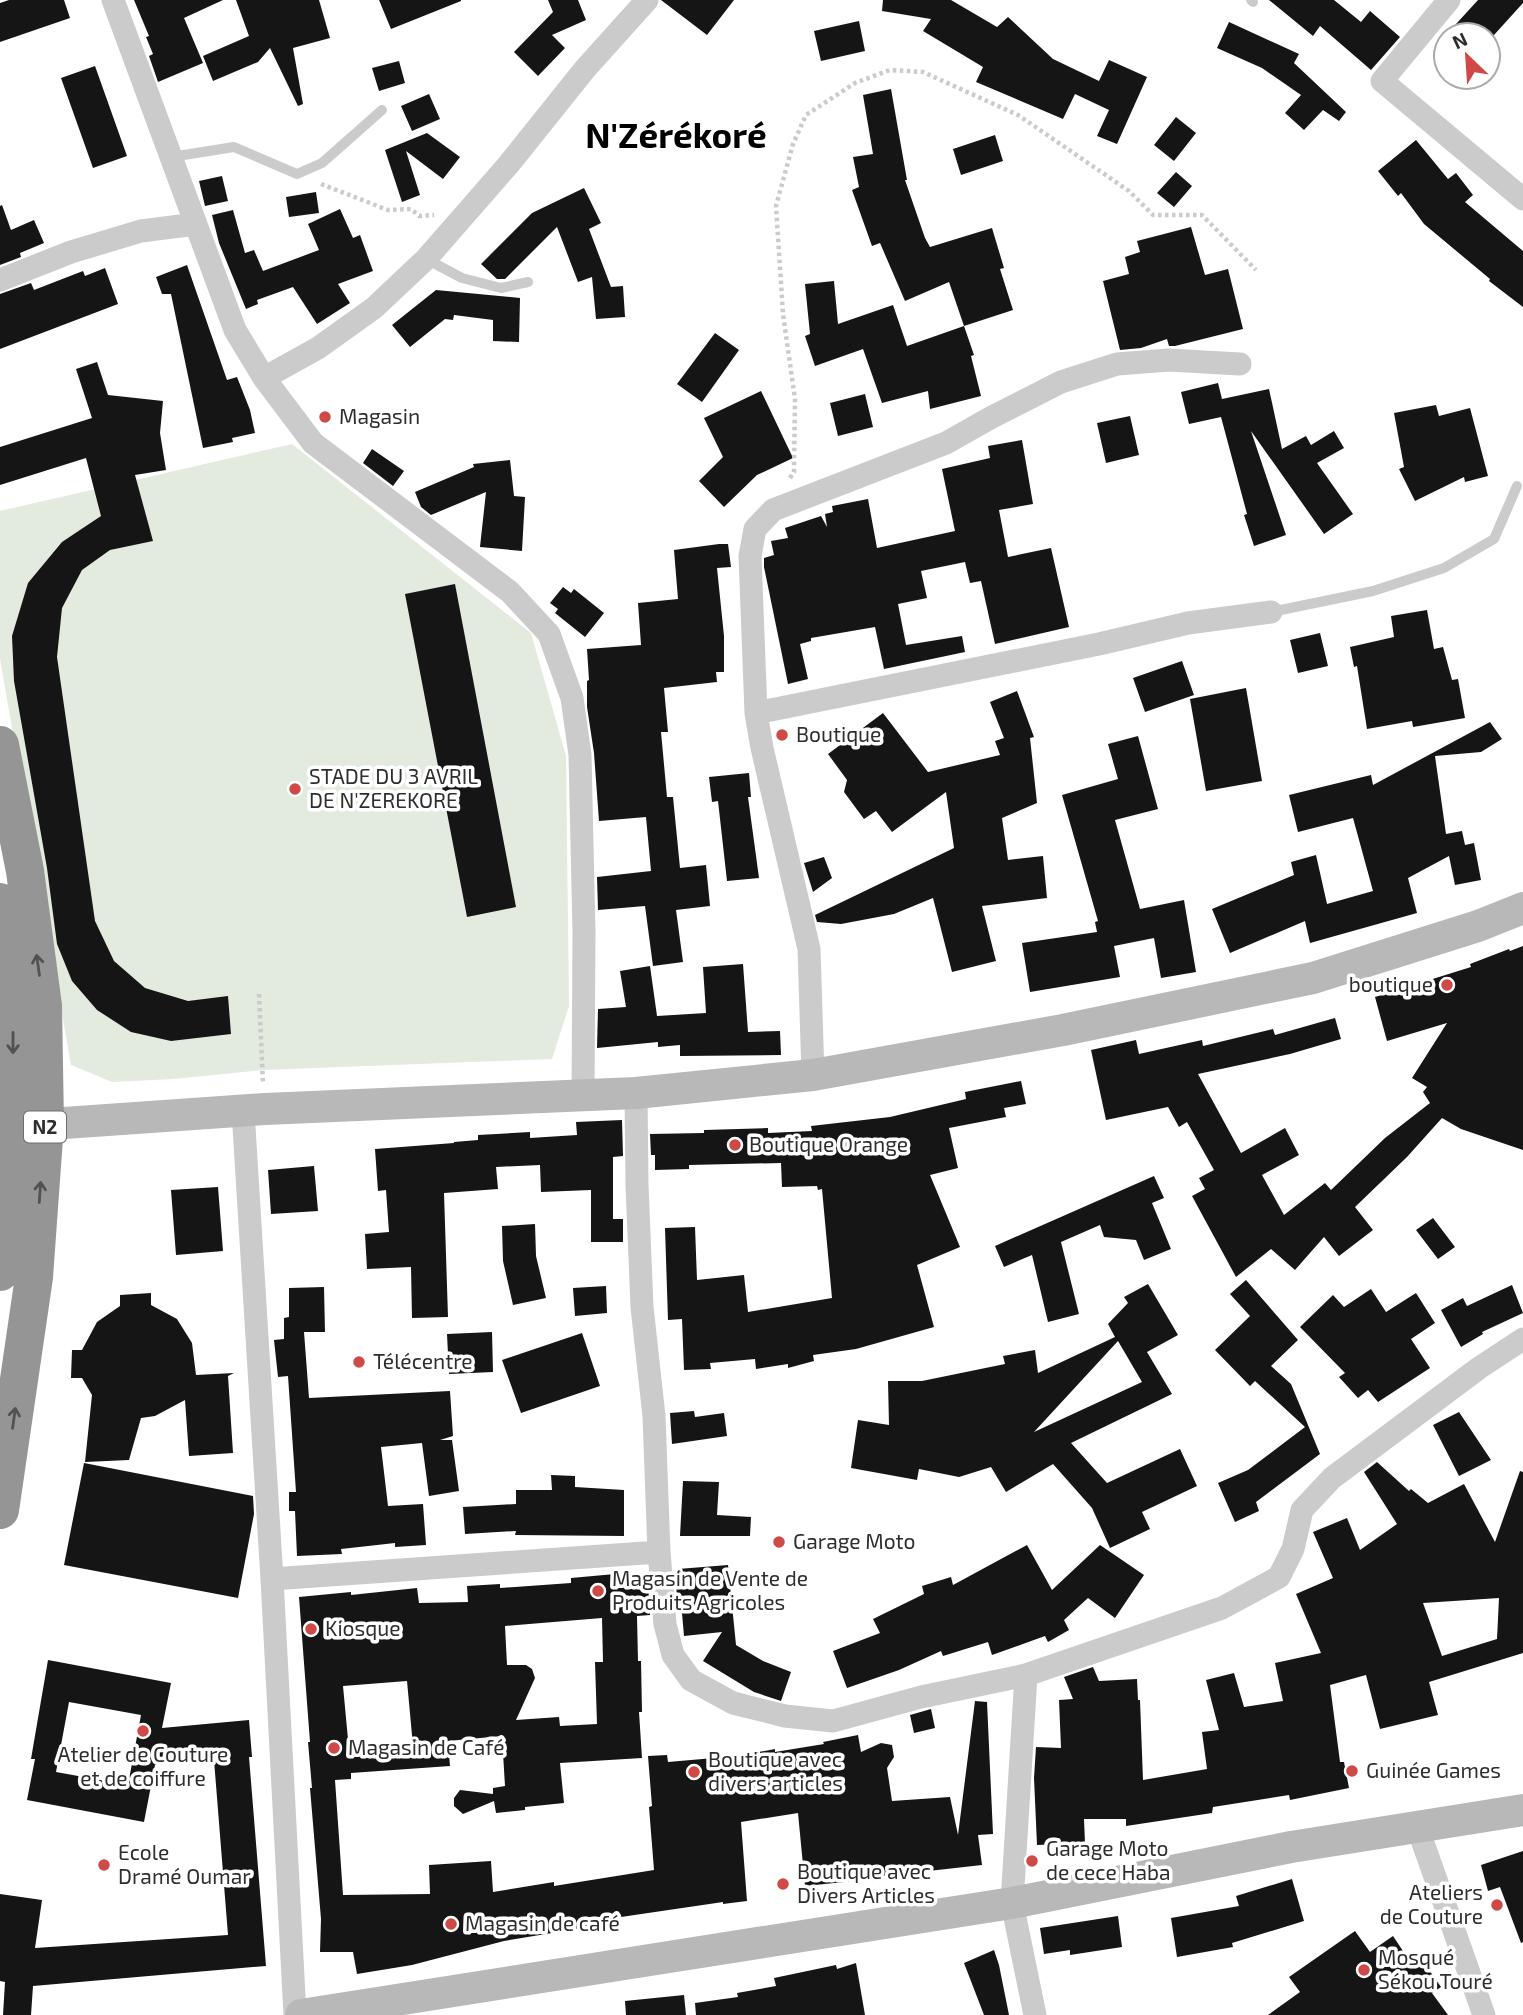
<svg xmlns="http://www.w3.org/2000/svg" width="1523" height="2015" font-family="'Exo 2',sans-serif">
  <style>
    .green { fill: #e3eade }
    .building { fill: #151515; fill-rule: evenodd }
    .lines { fill: none; stroke-linecap: round; stroke-linejoin: round }
    .path { stroke: #cbcbcb; stroke-width: 4.5; stroke-dasharray: 3.5 3.5; stroke-linecap: butt }
    .lane { stroke: #cbcbcb; stroke-width: 10 }
    .street { stroke: #cbcbcb; stroke-width: 23 }
    .secondary { stroke: #b8b8b8; stroke-width: 32 }
    .highway { stroke: #959595; stroke-width: 38 }
    .oneway { stroke: #525252 }
    .poi-dot { fill: #cf4946; stroke: #fff; stroke-width: 2.5 }
    .labels { text-anchor: middle; stroke-width: 7; stroke-linejoin: round; paint-order: stroke }
    .shield { fill: #fff; stroke: #6d6d6d; stroke-width: 2 }
    .shield-label { font-size: 19px; font-weight: bold; fill: #2e2e2e }
    .poi-label { font-size: 21px; fill: #2e2e2e; stroke: #fff; text-anchor: start }
    .town-label { font-size: 35px; font-weight: bold; fill: #000; stroke: #fff }
  </style>
  <rect width="100%" height="100%" fill="#fff"/>
  <path class="green" d="M292,444L531,633L566,756L569,1006L552,1059L263,1070L173,1079L112,1082L71,1065L0,659V511Z"/>
  <path class="building" d="M9,0H64L70,18L0,42V3Z
    M134,0H223L184,18L203,63L158,82L149,56L153,54L146,37L149,36Z
    M236,0H319L330,38L293,48L303,104L298,106L270,48L258,62L213,81L203,56L249,36Z
    M379,0H461V1L391,29Z
    M548,0H578L586,20L552,35L565,48L538,76L514,52L553,12Z
    M661,0H734L707,35Z
    M883,0H951L997,27L1008,17L1053,59L1099,81L1109,60L1147,77L1117,144L1097,136L1109,110L1075,94L1063,119L976,82L983,67L923,31L931,19L882,11Z
    M1269,0H1334L1361,22L1370,11L1400,37L1371,70L1320,26L1313,36Z
    M1478,0H1523V3L1494,35H1446Z
    M859,21L865,51L821,61L814,31Z
    M1229,22L1299,54L1294,63L1346,112L1339,121L1323,110L1304,130L1285,113L1301,95L1262,68L1217,48Z
    M399,61L405,83L379,91L372,68Z
    M95,66L127,156L93,168L61,78Z
    M891,89L907,180H905L925,238L930,247L992,228L1004,268L1000,269L1013,310L964,326L949,282L905,301L880,243L872,246L852,190L859,187L853,157L873,154L863,95Z
    M429,94L440,119L412,131L401,106Z
    M1176,117L1196,133L1174,161L1154,145Z
    M427,133L460,157L443,179L406,151L420,195L402,202L385,150Z
    M995,135L1003,161L961,175L953,149Z
    M1416,140L1448,179L1456,173L1473,195L1465,202L1523,251V307L1489,281L1490,279L1424,224L1401,193L1398,196L1378,171Z
    M1176,172L1192,186L1174,207L1157,193Z
    M222,176L228,201L205,206L199,181Z
    M584,188L601,223L589,229L611,287L623,286L625,317L596,319L592,277L578,282L557,227L505,279H497L481,264L532,213Z
    M316,192L319,213L289,217L286,197Z
    M2,205L11,230L34,220L44,243L20,253L21,257L0,265V206Z
    M340,209L353,238L360,235L373,271L338,284L350,303L317,324L293,287L257,300L258,304L246,309L219,243L212,215L233,210L245,253L254,250L263,271L319,250L308,224Z
    M1191,227L1205,275L1228,269L1243,329L1175,346H1169L1167,339L1141,348L1120,350L1103,281L1129,274L1125,257L1140,252L1137,241Z
    M187,265L227,380L237,377L250,410L255,433L232,438L233,442L203,448L171,294H162L156,277Z
    M105,268L118,304L0,349V294L31,283L34,290L83,271L85,276Z
    M834,281L838,324L893,305L907,346L964,326L974,355L971,356L981,396L930,409L928,391L882,403L863,349L815,366L805,336L810,334L805,284Z
    M436,290L520,298L519,342L493,341V320L454,315L453,320L445,319L410,347L392,325Z
    M715,333L739,350L702,402L677,384Z
    M97,362L108,395L163,401L160,433L166,470L135,475L153,541L110,550L82,570L62,608L57,657L95,921L114,961L145,988L188,1001L228,996L231,1034L171,1041L131,1032L97,1010L72,981L57,944L47,868L14,681L12,636L28,583L62,542L101,516L86,458L0,485V447L92,418L76,369Z
    M1218,383L1222,399L1269,389L1282,449L1306,436L1311,445L1334,431L1344,448L1317,463L1353,514L1324,534L1251,431L1286,535L1254,546L1244,515L1247,514L1221,417L1189,424L1181,392Z
    M761,391L793,458L757,475L724,507L699,481L723,457L704,418Z
    M865,394L873,427L838,436L830,403Z
    M1436,405L1439,416L1470,408L1488,476L1465,482L1464,477L1415,501L1399,469L1404,467L1394,413Z
    M1130,416L1139,455L1106,463L1097,423Z
    M1022,440L1033,504L999,510L1008,557L1051,548L1069,627L995,644L981,581L970,583L965,562L921,571L927,598L898,604L906,645L962,636L965,652L884,669L875,627L811,638V641L800,644L808,679L788,684L764,567V558L774,555L771,541L788,538L785,528L821,516L827,527L825,514L833,512L832,506L868,499L877,548L955,531L942,469L990,458L988,446Z
    M372,449L404,471L393,486L363,463Z
    M510,460L514,496L525,497L522,551L480,547L486,492L431,515L421,507L415,492L474,467L473,464Z
    M719,544H728L731,567L717,568L724,636V672H716L717,682L664,688L668,732H661L667,797H673L680,868L706,865L710,906L676,910L683,962L653,966L645,906L598,910L597,877L651,871L646,817L599,821L594,753L587,707V681L589,680L587,649L641,645L638,603L678,599L674,550Z
    M455,584L516,907L467,917L405,594Z
    M563,587L571,593L574,589L604,613L585,637L555,613L558,609L550,603Z
    M1427,610L1434,649L1443,647L1452,680L1458,679L1465,718L1413,727L1412,721L1367,729L1357,666L1354,667L1350,647L1394,637L1391,616Z
    M1320,633L1328,666L1298,673L1290,640Z
    M1182,661L1194,695L1145,712L1133,678Z
    M1246,688L1262,781L1206,791L1190,699Z
    M1017,691L1034,737L1030,738L1037,803L1002,818L1008,860L1043,856L1047,898L982,906L996,961L952,972L933,898L894,914L841,924L817,922L815,915L954,848L946,792L892,832L876,811L864,819L844,792L847,780L828,754L883,713L928,772L1000,755L995,741L1004,738L990,702Z
    M1490,722L1502,739L1481,752L1435,756L1446,834L1462,831L1465,845L1474,843L1481,880L1455,885L1449,856L1408,878L1417,913L1310,943L1305,921L1230,953L1212,909L1294,875L1291,862L1316,855L1327,904L1373,891L1353,818L1298,832L1289,795L1371,775L1373,785Z
    M1138,736L1158,809L1115,820L1140,909L1184,900L1196,972L1161,978L1154,938L1114,946L1120,977L1030,992L1022,943L1097,932L1095,922L1098,921L1062,795L1118,779L1108,744Z
    M749,773L751,797H748L759,878L727,881L718,801L712,802L709,777Z
    M824,857L832,878L813,892L804,863Z
    M1523,946V1150L1461,1129L1442,1118L1407,1157L1355,1207L1373,1230L1339,1256L1324,1237L1295,1270L1271,1249L1236,1277L1192,1196L1205,1189L1199,1178L1214,1170L1187,1122L1179,1127L1168,1107L1106,1120L1091,1050L1136,1040L1139,1054L1202,1040L1203,1046L1273,1029L1275,1035L1335,1018L1341,1039L1290,1054L1198,1074L1241,1153L1285,1128L1299,1155L1262,1175L1284,1215L1325,1183L1331,1190L1385,1138L1430,1103L1423,1092L1427,1087L1412,1078L1447,1023L1387,1041L1375,997L1471,967L1470,964L1509,949L1510,951Z
    M743,964L748,1032L780,1031L781,1055L680,1056V1045L658,1047V1042L597,1048L598,1009L626,1007L620,971L650,966L657,1016L706,1013L703,967Z
    M1021,1081L1026,1104L1004,1108L1006,1117L949,1128L958,1168L930,1175L960,1247L917,1265L934,1327L856,1349L813,1355L814,1361L788,1368V1364L756,1369L755,1359L710,1363L711,1369L684,1370L682,1319L668,1320L665,1228L695,1227L697,1280L744,1275L748,1312L832,1298L822,1189L818,1190L817,1186L782,1187L781,1163L689,1165V1169L655,1170V1155H651L650,1134L704,1133V1130L768,1128V1133L812,1131L811,1126L890,1117L966,1099L965,1092Z
    M622,1120L623,1156L613,1157V1219H623V1242H591V1190L541,1192L540,1165L496,1167L498,1189L444,1193L448,1317L412,1318L411,1267L367,1269L365,1234L389,1232L386,1190L378,1191L375,1149L454,1143V1142L478,1140V1135L530,1132V1138L577,1135L576,1122Z
    M314,1166L318,1211L271,1214L268,1170Z
    M1154,1176L1164,1198L1152,1203L1171,1249L1144,1260L1136,1240L1104,1237L1100,1225L1061,1242L1079,1314L1048,1322L1032,1255L1004,1267L995,1246Z
    M218,1187L223,1251L176,1255L171,1190Z
    M1433,1218L1455,1247L1438,1259L1416,1230Z
    M535,1224L536,1256L546,1298L513,1305L503,1261L502,1226Z
    M1246,1280L1298,1340L1271,1366L1291,1384L1320,1454L1256,1502L1259,1511L1235,1522L1218,1483L1248,1470L1305,1427L1255,1381L1250,1386L1215,1350L1250,1316L1230,1294Z
    M1148,1284L1178,1335L1147,1352L1172,1394L1071,1443L1107,1483L1180,1449L1197,1486L1142,1512L1150,1529L1110,1548L1092,1508L1053,1464L1006,1492L991,1467L959,1477L919,1469L917,1480L851,1468L858,1420L889,1425L888,1381H922L1005,1364L1003,1356L1035,1350L1038,1373L1115,1337L1108,1324L1128,1303L1124,1297ZM1118,1341L1142,1382L1034,1432Z
    M1512,1285L1523,1313L1482,1332L1483,1334L1461,1347L1441,1310L1463,1298L1467,1306Z
    M606,1286L607,1313L575,1316L573,1288Z
    M324,1287L325,1332H304L309,1398L450,1391L453,1436L440,1440H452L459,1491L429,1496L422,1443L381,1447L388,1506L423,1504L426,1545L395,1547V1543L341,1549L342,1554L297,1556L295,1511H289V1492H296L288,1376L278,1377L274,1340L284,1339V1318L289,1317V1288Z
    M1371,1289L1386,1312L1416,1293L1435,1323L1411,1339L1430,1368L1378,1402L1368,1390L1358,1398L1339,1377L1345,1373L1300,1327L1333,1295L1344,1307Z
    M151,1293V1305L177,1319L192,1343L196,1375L234,1373L228,1376L233,1453L189,1456L185,1400L155,1416L141,1418L129,1460L85,1462L92,1395L82,1378H71L72,1350H82L97,1322L120,1306V1295Z
    M492,1332L493,1372L449,1374L447,1334Z
    M582,1333L600,1386L521,1413L502,1360Z
    M694,1411L695,1417L724,1413L727,1436L672,1444L670,1413Z
    M1459,1412L1491,1460L1459,1476L1433,1425Z
    M1377,1462L1409,1491L1411,1489L1428,1503L1464,1484L1495,1542L1520,1471L1523,1472V1653L1429,1682L1438,1715L1380,1729L1366,1675L1330,1685L1340,1762H1344L1349,1788L1290,1800L1289,1795L1213,1807L1212,1813L1126,1826V1819H1084L1085,1843L1037,1845L1034,1778L1036,1747L1061,1748L1059,1700L1073,1699L1064,1677L1093,1667L1099,1681L1137,1679L1138,1700H1140L1143,1780L1207,1769L1202,1732L1219,1730L1206,1680L1234,1673L1244,1707L1283,1701L1275,1663L1321,1653L1296,1594L1333,1578L1313,1532L1347,1518L1360,1550L1397,1524L1364,1472ZM1499,1598L1497,1639L1442,1656L1423,1603Z
    M84,1463L253,1496L254,1514L238,1598L64,1565Z
    M551,1475L575,1476V1487L624,1490V1536L515,1535L516,1531L465,1534L463,1507L516,1504V1490H552Z
    M683,1481L719,1482L717,1515L751,1517L750,1536H680Z
    M1027,1545L1052,1590L1100,1545L1144,1575L1115,1618L1088,1598L1064,1620L1069,1630L1048,1642L1045,1636L992,1655L988,1642L943,1656L941,1651L899,1670L847,1688L833,1651L880,1633L873,1619L924,1594L922,1586L951,1577L953,1585Z
    M728,1565L736,1645L763,1661L791,1672L781,1701L754,1692L703,1661L722,1632L684,1636L682,1613H678L676,1582L679,1581L678,1569Z
    M626,1573L627,1586L648,1584L650,1615L637,1616L638,1661H641L642,1712H639L642,1758L560,1763L564,1803L525,1807V1810L496,1813L494,1801L463,1814L454,1806V1798L460,1790L493,1794V1788L505,1786L502,1736L448,1741L450,1766L351,1773V1779L335,1780L343,1895L430,1894L429,1865L491,1861L493,1892L554,1882V1886L654,1870L649,1807L652,1806L648,1756L667,1755L668,1762L737,1756L775,1749V1752L824,1744L823,1742L858,1735L861,1752L881,1743L892,1745L894,1757L887,1768L892,1801L950,1797L958,1835L975,1701L987,1702L993,1834L978,1835L982,1865L884,1876V1880L864,1882V1880L805,1886L798,1813L741,1822L747,1901L723,1904V1902L587,1922L588,1927L504,1941L412,1965L357,1974L353,1952H320L321,1919L310,1788H312L308,1742H310L299,1597L351,1592V1595L417,1588L419,1603L468,1602L467,1586L500,1584V1588L571,1583V1578ZM602,1618L603,1662H595L597,1724L560,1726L559,1717L516,1720L535,1678L532,1669L526,1665H507L505,1626ZM407,1681L413,1746L349,1750L343,1686Z
    M48,1660L171,1683L162,1728L249,1720L252,1757H249L266,1966L33,1986L31,2015H3L5,1982L0,1981V1894L42,1900L35,1948L228,1935L214,1760L155,1765L144,1822L27,1800L35,1759H31ZM69,1702L141,1715L128,1785L56,1772Z
    M931,1709L935,1728L914,1733L910,1715Z
    M1523,1851V1942L1521,1943L1500,1887L1488,1891L1481,1865Z
    M1292,1879L1304,1921L1232,1943L1233,1947L1177,1957L1171,1918L1239,1906L1236,1896Z
    M1118,1916L1122,1947L1070,1955V1950L1044,1954L1040,1928Z
    M1355,1931L1370,1952L1393,1936L1411,1963L1420,1957L1441,1987L1432,1993L1448,2015H1268L1300,1992L1289,1977Z
    M994,1950L999,1965L1009,2015H984L964,1963Z
    M856,1963L865,2015H696L695,2003L738,1997L737,1993L776,1986L774,1978L836,1965L837,1969Z
    M684,1995L686,2015H626L625,2001Z"/>
  <g class="lines">
    <path class="path" d="M321,184L388,210L411,209L419,216L434,215
      M790,478L794,472L795,399L783,314L776,206L793,144L806,115L855,83L890,70L923,72L1018,115L1129,191L1153,215H1202L1256,270
      M259,994L263,1084"/>
    <path class="lane" d="M1251,0L1253,2
      M171,157L234,147L297,174L322,163L382,110
      M426,259L462,278L501,288L528,282
      M1271,612L1373,591L1444,568L1494,539L1517,486"/>
    <path class="street" d="M113,0L235,330L264,378L313,443L510,592L549,634L572,698L580,755L584,932L583,1094
      M1449,0L1382,81L1523,199
      M0,280L71,252L141,231L196,224
      M264,378L318,348L374,308L426,259L509,164L585,69L647,0
      M756,713L1099,644L1188,623L1271,612
      M813,1075L809,949L762,748L756,713L750,556L755,529L773,510L946,443L992,417L1061,382L1117,364L1169,360L1240,364
      M636,1093L637,1185L642,1307L654,1416L659,1552L665,1624L673,1655L691,1680L733,1703L785,1716L833,1721L921,1697L1026,1675L1222,1608L1279,1577L1293,1549L1302,1510L1332,1478L1479,1368L1523,1339
      M243,1111L272,1579L295,2015
      M272,1579L659,1552
      M1026,1675L1012,1903L1035,2015
      M1417,1826L1484,2015"/>
    <path class="secondary" d="M21,1126L265,1109L636,1093L813,1075L1063,1030L1313,978L1478,926L1523,908
      M301,2015L1012,1903L1291,1847L1523,1810"/>
    <path class="highway" d="M0,745L25,871L43,1006L45,1124L34,1277L0,1510
      M0,902L13,999L14,1127L0,1272"/>
  </g>
  <defs><path id="oneway-shaft" d="M-6 0H5M1.5-3L5.5 0L1.5 3" fill="none" stroke-width="1.6" stroke-linecap="round" stroke-linejoin="round" transform="scale(1.75)"/></defs>
  <g class="oneway">
    <use href="#oneway-shaft" transform="translate(38 965) rotate(-98)"/>
    <use href="#oneway-shaft" transform="translate(13 1043) rotate(90)"/>
    <use href="#oneway-shaft" transform="translate(40 1192) rotate(-86)"/>
    <use href="#oneway-shaft" transform="translate(14 1418) rotate(-82)"/>
  </g>
  <g class="poi-dot">
    <circle cx="325" cy="417" r="7"/>
    <circle cx="782" cy="735" r="7"/>
    <circle cx="295" cy="789" r="7"/>
    <circle cx="1447" cy="985" r="7"/>
    <circle cx="735" cy="1145" r="7"/>
    <circle cx="359" cy="1362" r="7"/>
    <circle cx="779" cy="1542" r="7"/>
    <circle cx="598" cy="1591" r="7"/>
    <circle cx="311" cy="1629" r="7"/>
    <circle cx="143" cy="1731" r="7"/>
    <circle cx="334" cy="1748" r="7"/>
    <circle cx="1352" cy="1771" r="7"/>
    <circle cx="694" cy="1772" r="7"/>
    <circle cx="1032" cy="1861" r="7"/>
    <circle cx="104" cy="1865" r="7"/>
    <circle cx="783" cy="1884" r="7"/>
    <circle cx="1497" cy="1905" r="7"/>
    <circle cx="451" cy="1924" r="7"/>
    <circle cx="1364" cy="1970" r="7"/>
  </g>
  <g class="labels">
    <rect class="shield" x="24" y="1111.5" width="42" height="31" rx="5"/>
    <g class="shield-label">
      <text x="45" y="1134">N2</text>
    </g>
    <g class="poi-label">
      <text x="339" y="424">Magasin</text>
      <text x="796" y="742">Boutique</text>
      <text x="309" y="784">STADE DU 3 AVRIL<tspan x="309" dy="24">DE N'ZEREKORE</tspan></text>
      <text x="1433" y="992" text-anchor="end">boutique</text>
      <text x="749" y="1152">Boutique Orange</text>
      <text x="373" y="1369">Télécentre</text>
      <text x="793" y="1549">Garage Moto</text>
      <text x="612" y="1586">Magasin de Vente de<tspan x="612" dy="24">Produits Agricoles</tspan></text>
      <text x="325" y="1636">Kiosque</text>
      <text x="348" y="1755">Magasin de Café</text>
      <text x="143" y="1762" text-anchor="middle">Atelier de Couture<tspan x="143" dy="24">et de coiffure</tspan></text>
      <text x="708" y="1767">Boutique avec<tspan x="708" dy="24">divers articles</tspan></text>
      <text x="1366" y="1778">Guinée Games</text>
      <text x="1046" y="1856">Garage Moto<tspan x="1046" dy="24">de cece Haba</tspan></text>
      <text x="118" y="1860">Ecole<tspan x="118" dy="24">Dramé Oumar</tspan></text>
      <text x="797" y="1879">Boutique avec<tspan x="797" dy="24">Divers Articles</tspan></text>
      <text x="1483" y="1900" text-anchor="end">Ateliers<tspan x="1483" dy="24">de Couture</tspan></text>
      <text x="465" y="1931">Magasin de café</text>
      <text x="1378" y="1965">Mosqué<tspan x="1378" dy="24">Sékou Touré</tspan></text>
    </g>
    <g class="town-label">
      <text x="676" y="148">N'Zérékoré</text>
    </g>
  </g>
  <g transform="translate(1467 56) rotate(335)"><circle r="33" fill="#ffffff" stroke="#ababab" stroke-width="2"/>
  <path d="M0-5L12 26L0 18L-12 26Z" fill="#cf4946"/>
  <text y="-10" font-size="19" font-weight="bold" text-anchor="middle" fill="#2e2e2e">N</text>
  </g>
</svg>
